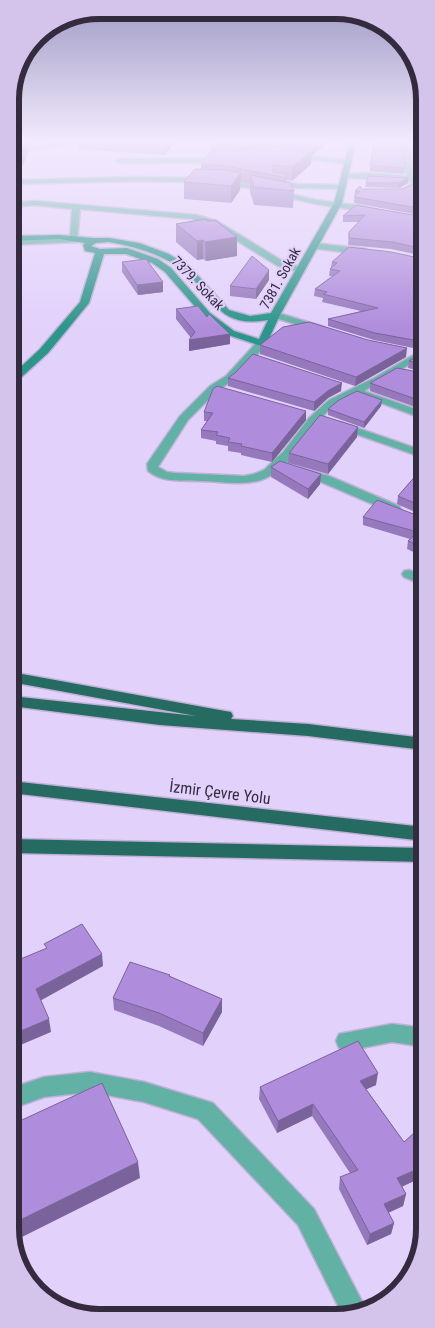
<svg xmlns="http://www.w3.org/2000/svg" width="435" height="1328" font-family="'Roboto Condensed',sans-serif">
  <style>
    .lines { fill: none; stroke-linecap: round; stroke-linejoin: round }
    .street-casing { stroke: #bfb0d5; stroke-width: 3 }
    .secondary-casing { stroke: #bfb0d5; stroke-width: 3 }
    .highway-casing { stroke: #bfb0d5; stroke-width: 3 }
    .street { fill: #62b1a5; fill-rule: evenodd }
    .secondary { fill: #2b968a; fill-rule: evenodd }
    .highway { fill: #256b62; fill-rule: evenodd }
    .wall { fill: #9679bd }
    .shaded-wall { fill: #7a639a }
    .building { fill: #af8ddc; stroke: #7a639a }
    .labels { text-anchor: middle; stroke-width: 4; stroke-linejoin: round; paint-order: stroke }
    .far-street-label { font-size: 14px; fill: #342b3f; stroke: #e2d1fb }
    .street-label { font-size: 16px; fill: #342b3f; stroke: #e2d1fb }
    .rim { fill: none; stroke: #342b3f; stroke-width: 6 }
  </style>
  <rect width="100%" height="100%" fill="#e2d1fb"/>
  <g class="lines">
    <g class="street-casing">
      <path id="street" d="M70,142H92L10,153V149Z
        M401,142H407C414,156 409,169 419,183L411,192L398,194L394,192L405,189L411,183L410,181C400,180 345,179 341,177C354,169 392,175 407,176C402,164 406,154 401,142Z
        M291,154L348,160L352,162L348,164L289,157V155Z
        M223,158H226V162L120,163L116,161L120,159Z
        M136,177L197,178L248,184L316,200L362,206L377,211L373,213L316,204L248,188L197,182L136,181L10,184V180Z
        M274,180L298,184L342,185L346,187L342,189L298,188L274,184Z
        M35,201L196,215L217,221L284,262L305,269L301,272L278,266L211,225L192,219L80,209L77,242L10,245V240L70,238L72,209L35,205L10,207V203Z
        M314,243L366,249L370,252L366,255L311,248V244Z
        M275,312L324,327L326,329L321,332L272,317V313Z
        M262,340L266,341V345L234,380L218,390L188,420L158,467L167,472L175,473L244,476L254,474L264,470L283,452L310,417L329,400L374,378L424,349V356L364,391L424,412V419L357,394C346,399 336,404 327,412C305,433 292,470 261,480C241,486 220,481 199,481C181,480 163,483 148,471L147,464L180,416L210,386L226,376L258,341Z
        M340,422L424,451V458L336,427L334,425L336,423Z
        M300,468L329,476L399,506L401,509L395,513L391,512L321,482L296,475L294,472Z
        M409,570L424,576V585L404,577L402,574L404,571Z
        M392,1024L425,1028V1047L392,1042L346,1051L339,1048L336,1041L339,1034Z
        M90,1072L144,1082L213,1103L314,1209L366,1309L354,1316H343L298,1225L198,1119L144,1102L90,1092L44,1097L11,1109V1088L44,1077Z"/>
    </g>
    <g class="secondary-casing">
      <path id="secondary" d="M350,142H356L342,203L280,315L266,345H258L228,335L204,317L165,272L152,263L126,254H104L89,303L48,353L15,383L11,384V376L40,349L80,302L95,253L85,251L83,245L85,243L59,239L10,241V236L59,235L94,238H109L139,243L169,254L191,268L229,310L250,316L271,313L334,203ZM109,242C136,247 162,254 184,271C216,297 216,329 268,320L259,339L234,331L210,313L171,268L158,259L127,248L100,249L91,246L96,243Z"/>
    </g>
    <g class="highway-casing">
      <path id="highway" d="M11,672L225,711L231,712L233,716L231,719L308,724L424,738V750L308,736L160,725L11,706V696L196,716L11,682Z
        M11,781L424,827V841L11,793Z
        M11,839L424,848V862L11,853Z"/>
    </g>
    <use href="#street" class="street"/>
    <use href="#secondary" class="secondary"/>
    <use href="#highway" class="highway"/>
  </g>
  <path class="wall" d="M10,142L31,145H27L28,152L23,165H10Z
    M78,142H175L165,155L79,149Z
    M212,142H324V147L312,155L311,164L292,181L287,180V182L294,191L293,208L254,205L250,192V184L240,182V190L231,203L184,199V182L201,169V164L212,151Z
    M408,142H423L424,216L354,203L355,191L362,189H401L415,184L419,180L416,172L411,147Z
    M370,165L405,168L404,174L370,171Z
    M408,178V183L399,188L365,187L366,183Z
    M356,205L424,217V256L391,249L348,245L349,232L359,222H343V216Z
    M208,221L237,237V256L206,261L203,259L197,260L176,242V224Z
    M424,259V348L418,349L374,340L328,326V319L361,311L322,302L323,298L314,296L315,289L332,276H329L330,269L331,267L332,262Z
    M122,262L163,282V292L138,295L122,272Z
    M269,280L256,299L230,296V286Z
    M176,309L230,344L189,351L191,338L176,319Z
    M260,345L406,357L355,386L260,354Z
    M424,353V372L408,368L409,361Z
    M424,373V410L370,391V383Z
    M228,378L341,391L328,398L314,411L228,386Z
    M381,406L364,428L328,415V409Z
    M204,412L306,420L272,462L241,455V453L228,451V446L216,444V441L201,438V430L207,421H204Z
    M424,415V435L413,430L414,422Z
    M357,437L328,474L288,463L289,453Z
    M424,466V516L397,504L398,496Z
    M271,467L321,474L320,484L308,499L271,477Z
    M363,517L424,518V557L407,549L408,541L410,539L363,525Z
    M170,975V977L222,999V1012L203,1046L159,1026L114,1010L113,998Z
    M376,1085L366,1089L404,1142L425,1123V1176L402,1186L406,1194L403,1206L388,1213L394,1223L391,1234L367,1245L339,1189L340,1177L350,1173L312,1116L277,1133L259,1099L260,1087Z"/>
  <path class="shaded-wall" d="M10,142H33L31,145H27L28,152L23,165L21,148Z
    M165,142H175L165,155Z
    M312,142H324V147L312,155Z
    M312,151L311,164L292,181V167Z
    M241,173L240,190L231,203V186Z
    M408,178V183L399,188V183Z
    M237,237V256L206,261L205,242Z
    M203,240V259L197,260V241Z
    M269,270V280L256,299V289Z
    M163,282V292L138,295L137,285Z
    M230,334V344L189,351V340Z
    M424,340V348L418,349L419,341Z
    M407,348L406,357L355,386L356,377Z
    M342,383L341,391L328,398L314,411V402L329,390Z
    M382,400L381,406L364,428V422Z
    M306,411V420L272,462V453Z
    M358,427L357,437L328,474V464Z
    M321,474L320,484L308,499V489Z
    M102,954L103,966L38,1002L36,989Z
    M222,999V1012L203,1046V1033Z
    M49,1019L51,1032L11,1049V1035Z
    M378,1073L376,1085L358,1093L360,1081Z
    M313,1104L312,1116L277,1133L278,1121Z
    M138,1162L140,1178L12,1242V1224Z
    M425,1166V1176L395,1190L397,1178Z
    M406,1194L403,1206L381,1216L384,1204Z
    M394,1223L391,1234L367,1245L370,1234Z"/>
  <path class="building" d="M10,142H24L21,148H10Z
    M375,142H401L405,168L370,165Z
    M412,142H423L424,209L354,197L360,191H355L360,186L362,189H401L415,184L422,177L416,166Z
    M285,147L312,151L292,167L273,165V172L286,174L287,178L226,166L201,164L211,151Z
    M195,169L226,170L241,173L231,186L184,182Z
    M250,175L291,183L294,191L254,187Z
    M368,176L408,178L399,183H366Z
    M356,205L424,217V249L392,242L349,238V232L365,215L343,216Z
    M205,219L208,221L215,220L237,237L205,242L203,240L197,241L176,224Z
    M349,247L391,252L424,259V340L419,341L375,333L328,319L378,308L323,294L327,292L315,289L340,271L330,269L337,263L332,262Z
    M252,256L269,270L256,289L230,286Z
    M146,259L163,282L137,285L122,262Z
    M198,306L207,317L209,314L230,334L189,340L195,332L176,309Z
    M309,322L368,340L407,348L356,377L260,345L283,327Z
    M424,353V364L409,361Z
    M253,354L342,383L329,390L314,402L228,378L235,373Z
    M397,368L424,373V402L370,383Z
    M217,386L306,411L272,453L241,446L242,444L228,442L230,438L216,435L218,432L201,430L213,413L204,412L213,389Z
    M357,391L382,400L364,422L328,409L339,400Z
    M320,415L358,427L328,464L289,453Z
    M424,415V426L414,422Z
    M280,461L321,474L308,489L271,467Z
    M424,466V507L398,496Z
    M377,500L424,518V547L408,541L418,532L363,517Z
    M82,924L102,954L36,989L49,1019L11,1035V963L47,948L44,944Z
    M130,962L170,975L169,976L222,999L203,1033L159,1013L113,998Z
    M358,1041L378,1073L360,1081L404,1142L425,1123V1166L397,1178L406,1194L384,1204L394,1223L370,1234L340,1177L358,1170L313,1104L278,1121L260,1087Z
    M102,1083L138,1162L12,1224L11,1125Z"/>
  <linearGradient id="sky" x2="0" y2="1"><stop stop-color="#a09cc5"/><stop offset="0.43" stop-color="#f2eafd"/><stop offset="1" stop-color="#f2eafd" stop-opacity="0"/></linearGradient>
  <rect width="435" height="328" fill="url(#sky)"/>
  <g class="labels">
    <g class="far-street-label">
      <text transform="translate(280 278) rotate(-61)" y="5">7381. Sokak</text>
      <text transform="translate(198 283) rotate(46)" y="5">7379. Sokak</text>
    </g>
    <g class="street-label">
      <text transform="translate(220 792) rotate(7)" y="6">İzmir Çevre Yolu</text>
    </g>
  </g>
  <path d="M0 0H435V1328H0ZM99 19H336A80 80 0 0 1 416 99V1229A80 80 0 0 1 336 1309H99A80 80 0 0 1 19 1229V99A80 80 0 0 1 99 19Z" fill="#d4c4ec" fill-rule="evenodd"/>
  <path class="rim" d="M99 19H336A80 80 0 0 1 416 99V1229A80 80 0 0 1 336 1309H99A80 80 0 0 1 19 1229V99A80 80 0 0 1 99 19Z"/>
</svg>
